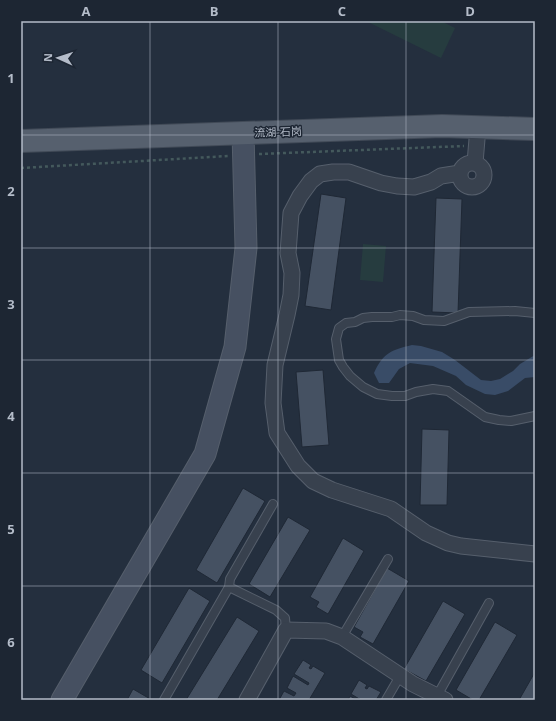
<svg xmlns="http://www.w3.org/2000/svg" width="556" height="721" font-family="'Open Sans','Noto Sans SC',sans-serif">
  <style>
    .green { fill: #263c3f }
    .water { fill: #394c67 }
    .building { fill: #455162; stroke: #1f2835 }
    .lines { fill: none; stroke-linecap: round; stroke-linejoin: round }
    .lane-casing { stroke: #565f6c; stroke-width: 10 }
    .street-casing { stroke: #565f6c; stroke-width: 17 }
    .secondary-casing { stroke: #565f6c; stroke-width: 23 }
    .primary-casing { stroke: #414a57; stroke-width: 24 }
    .path { stroke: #44595c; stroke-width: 2.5; stroke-dasharray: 3 3; stroke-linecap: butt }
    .lane { stroke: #38414e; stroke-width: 8 }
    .street { stroke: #38414e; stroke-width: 15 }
    .secondary { stroke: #465061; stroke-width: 21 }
    .primary { stroke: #56606e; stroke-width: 22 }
    .grid { fill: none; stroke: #b4bcc9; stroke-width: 1; stroke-opacity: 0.55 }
    .labels { text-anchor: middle; stroke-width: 3; stroke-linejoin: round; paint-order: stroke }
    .street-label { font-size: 11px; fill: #b4bcc9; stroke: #1d2633 }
    .neatline { fill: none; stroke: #b4bcc9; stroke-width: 1.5 }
    .grid-label { font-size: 13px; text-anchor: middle; font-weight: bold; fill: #b4bcc9 }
  </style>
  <rect width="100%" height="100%" fill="#242f3e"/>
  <path class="green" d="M366,21H441L455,28L441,58Z
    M363,244L386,246L383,282L360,280Z"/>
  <path class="water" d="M412,345L421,346L442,352L455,360L481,380L491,381L500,379L513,371L520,364L535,355V377L525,378L508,391L495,395L485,394L466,385L456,376L433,366L410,363L399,369L389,383H379L374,373C383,353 391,350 412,345Z"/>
  <path class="building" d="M321,194L346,198L331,310L305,306Z
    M436,198L462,199L458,313L432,312Z
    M323,370L329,445L302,447L296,372Z
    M422,429L449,430L447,505H420Z
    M243,488L265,501L217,583L196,570Z
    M288,517L310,530L270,597L249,584Z
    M343,538L364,551L328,614L316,607L319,602L310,597Z
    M387,568L409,581L373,644L360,637L363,632L354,627Z
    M189,588L210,601L162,683L141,670Z
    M443,601L465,614L426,681L404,669Z
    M237,617L259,631L217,700H186Z
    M495,622L517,635L479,700H473L456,690Z
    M303,660L311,665L309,668L311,669L313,666L325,673L309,700H279L284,691L294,696L296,693L287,688L293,676L308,685L309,683L294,674Z
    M535,672V700H519Z
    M359,680L367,685L365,688L367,689L369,686L381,692L376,700H361L351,694Z
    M133,689L152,700H127Z
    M350,696L357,700H348Z"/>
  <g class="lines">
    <g class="lane-casing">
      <path id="lane" d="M535,313L515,311L469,312L444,321L424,320L413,316L400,315L392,317H372L363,318L355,322L346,323L339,328L336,339L339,360L343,367L350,376L363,387L377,394L392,396H405L416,392L433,389L448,391L485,417L499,420L511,421L535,416
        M273,504L230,579L229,587L276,610L285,618L286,630
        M342,637L388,559
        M437,696L489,603
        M164,700L229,587
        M386,700L400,676"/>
    </g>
    <g class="street-casing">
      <path id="street" d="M460 175a12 12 0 1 1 24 0a12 12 0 1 1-24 0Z
        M475,163L478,127
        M460,173L441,176L431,182L414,187L397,186L381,183L349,172H333L320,174L311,181L300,196L291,213L288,253L292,273L291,295L287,315L275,365L273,403L277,433L298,466L313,481L332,490L391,509L426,533L448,543L461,546L535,554
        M247,700L286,630L326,631L342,637L413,684L445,700"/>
    </g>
    <g class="secondary-casing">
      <path id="secondary" d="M62,700L205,454L235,347L246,248L243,133"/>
    </g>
    <g class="primary-casing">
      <path id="primary" d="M21,141L442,126L535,129"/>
    </g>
    <path class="path" d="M259,154L464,146
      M21,168L228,156"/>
    <use href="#lane" class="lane"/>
    <use href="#street" class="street"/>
    <use href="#secondary" class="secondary"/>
    <use href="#primary" class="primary"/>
  </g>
  <path class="grid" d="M150,21V700M278,21V700M406,21V700M21,135H535M21,248H535M21,360H535M21,473H535M21,586H535"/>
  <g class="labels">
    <g class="street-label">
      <text transform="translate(278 132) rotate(-2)" y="4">流湖-石岗</text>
    </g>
  </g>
  <rect width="556" height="721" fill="none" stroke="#1d2633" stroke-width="44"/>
  <g transform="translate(58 58) rotate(273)" stroke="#1d2633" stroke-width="3" paint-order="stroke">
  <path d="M0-3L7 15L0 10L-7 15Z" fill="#b4bcc9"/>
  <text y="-6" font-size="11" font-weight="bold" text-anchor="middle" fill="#b4bcc9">N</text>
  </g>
  <rect x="22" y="22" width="512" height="677" class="neatline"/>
  <g class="grid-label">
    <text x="86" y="16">A</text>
    <text x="214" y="16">B</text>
    <text x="342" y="16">C</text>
    <text x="470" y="16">D</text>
    <text x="11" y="83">1</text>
    <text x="11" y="196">2</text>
    <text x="11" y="309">3</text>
    <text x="11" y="421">4</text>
    <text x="11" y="534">5</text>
    <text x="11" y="647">6</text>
  </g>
</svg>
